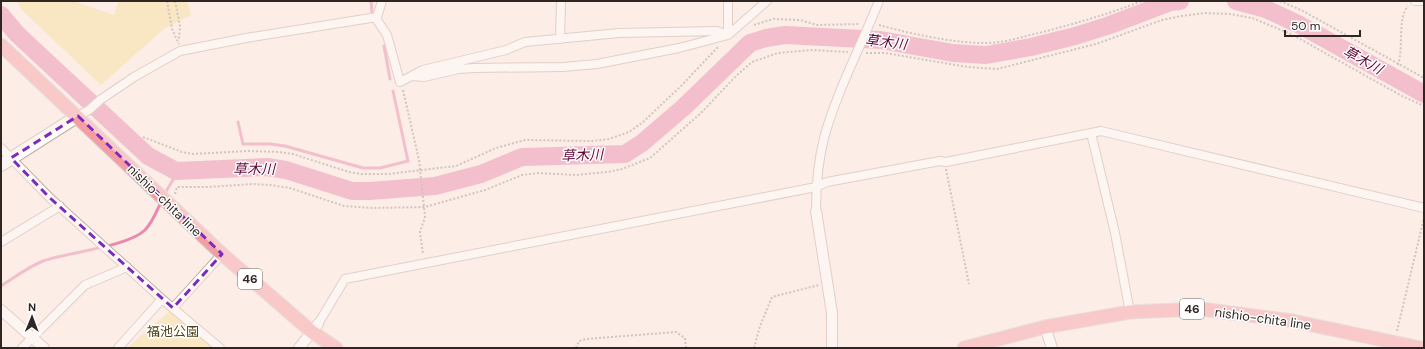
<svg xmlns="http://www.w3.org/2000/svg" width="1425" height="349" font-family="'DM Sans','Noto Sans JP',sans-serif">
  <style>
    .green { fill: #f7de98 }
    .lines { fill: none; stroke-linecap: round; stroke-linejoin: round }
    .stream { stroke: #ea88ae; stroke-width: 3 }
    .river { stroke: #ea88ae; stroke-width: 18 }
    .minor-casing { stroke: #c3aca3; stroke-width: 10 }
    .tertiary-casing { stroke: #c3aca3; stroke-width: 12 }
    .secondary-casing { stroke: #c3aca3; stroke-width: 14 }
    .primary-casing { stroke: #d1cfcf; stroke-width: 15 }
    .path { stroke: #9f938e; stroke-width: 2; stroke-dasharray: 2 2; stroke-linecap: butt }
    .minor { stroke: #fff; stroke-width: 8 }
    .tertiary { stroke: #fff; stroke-width: 10 }
    .secondary { stroke: #fff; stroke-width: 12 }
    .primary { stroke: #f49da3; stroke-width: 13 }
    .marked { fill: none; stroke: #7b2cbf; stroke-width: 3; stroke-dasharray: 8 5; stroke-linejoin: round }
    .labels { text-anchor: middle; stroke-width: 3; stroke-linejoin: round; paint-order: stroke }
    .shield { fill: #fff; stroke: #6d6765; stroke-width: 1 }
    .shield-label { font-size: 12px; font-weight: bold; fill: #2f2623 }
    .street-label { font-size: 13px; fill: #2f2623; stroke: #fff }
    .park-label { font-size: 13px; fill: #52441a; stroke: #fff }
    .water-label { font-size: 14px; font-style: italic; fill: #5f0635; stroke: #fff }
  </style>
  <rect width="100%" height="100%" fill="#fcede7"/>
  <path class="green" d="M17,1H73L114,15L119,1H187L191,15L165,28L101,85L22,10Z
    M173,308L215,343L211,348H127Z"/>
  <g class="lines">
    <path class="stream" d="M371,1L372,12
      M384,46L390,79
      M238,122L243,144H270L285,146L363,168H380L408,161L393,91
      M164,195L174,178L176,171
      M1,286C15,277 28,267 43,261C69,252 127,247 145,230C153,222 157,210 162,200"/>
    <path class="river" d="M1236,1L1266,9L1300,25L1424,94
      M1,15L17,34L148,156L176,171L267,167L286,170L352,191H369L435,186L481,174L522,157L625,154L642,143L684,107L750,43L766,38L785,35L881,40L953,53L986,55L1031,47L1075,36L1110,25L1170,2L1180,1"/>
    <g class="minor-casing">
      <path id="minor" d="M382,1L377,17V20L387,35L400,82L423,70L506,50L525,42L619,33L717,31L728,35
        M1415,1H1424
        M728,35V1
        M560,39L561,1
        M412,76L424,77L459,69L475,68L563,67L597,64L679,48L728,35L767,1
        M78,116L89,110L100,100L134,77L180,51L246,38L377,17
        M1091,133L1115,233L1130,312
        M1,148L50,198L162,299L220,348
        M816,211C816,187 818,162 824,138C837,91 861,46 879,1
        M1,242L60,206
        M173,308L222,254
        M318,324L345,279L816,187L827,182L940,161L946,162L1101,131L1424,208
        M22,348L85,285L127,267
        M118,348L162,299"/>
    </g>
    <g class="tertiary-casing">
      <path id="tertiary" d="M816,211L832,313V348
        M1,310L44,348
        M1045,327L1052,348
        M299,348L318,324"/>
    </g>
    <g class="secondary-casing">
      <path id="secondary" d="M1,165L78,116"/>
    </g>
    <g class="primary-casing">
      <path id="primary" d="M1,45L222,254L312,332L336,348
        M964,348L1045,327L1130,312L1201,309L1293,321L1421,348"/>
    </g>
    <path class="path" d="M167,1L172,29L179,44
      M175,1L180,26L179,39
      M1280,1L1303,11L1424,78
      M754,25L773,19L800,20L817,25L860,24
      M879,25C911,34 957,44 989,43C1008,42 1025,36 1043,32C1077,23 1109,14 1142,1
      M866,53H885L968,67L997,69L1096,44L1162,20L1181,16L1205,13L1230,14L1252,18L1291,34L1402,96L1424,106
      M1398,65C1404,47 1397,19 1408,6
      M403,90L419,160L425,217L420,232L423,254
      M143,137L182,152L193,154L248,151L279,152L293,154L349,172L361,174H388L456,166L496,148L525,140L592,141L609,139L629,132L643,122L681,86L719,46
      M946,169L969,284
      M175,194L177,187H208L253,184L270,185L290,188L344,206L373,208L425,207L485,190L522,175L538,173L576,175L607,172L622,169L650,158L701,113L736,76L752,62L778,53L811,50L848,52
      M1397,331L1424,218
      M576,348L579,341L586,339L676,332L685,338L686,348
      M754,348L760,326L772,297L819,285"/>
    <use href="#minor" class="minor"/>
    <use href="#tertiary" class="tertiary"/>
    <use href="#secondary" class="secondary"/>
    <use href="#primary" class="primary"/>
  </g>
  <path d="M0 0H1425V349H0ZM78,116L222,254L173,308L50,198L11,158Z" fill="#fcede7" fill-opacity=".55" fill-rule="evenodd"/>
  <path class="marked" d="M78,116L222,254L173,308L50,198L11,158Z"/>
  <g class="labels">
    <g class="shield">
      <rect x="238" y="269" width="24" height="20" rx="3"/>
      <rect x="1180" y="299" width="24" height="20" rx="3"/>
    </g>
    <g class="shield-label">
      <text x="250" y="283">46</text>
      <text x="1192" y="313">46</text>
    </g>
    <g class="street-label">
      <text transform="translate(165 200) rotate(44)" y="5">nishio-chita line</text>
      <text transform="translate(1263 318) rotate(8)" y="5">nishio-chita line</text>
    </g>
    <g class="park-label">
      <text x="173" y="336">福池公園</text>
    </g>
    <g class="water-label">
      <text transform="translate(886 42) rotate(7)" y="5">草木川</text>
      <text transform="translate(1363 60) rotate(29)" y="5">草木川</text>
      <text transform="translate(582 155) rotate(-2)" y="5">草木川</text>
      <text x="254" y="174">草木川</text>
    </g>
  </g>
  <rect width="1425" height="349" fill="none" stroke="#2f2623" stroke-width="4"/>
  <g transform="translate(32 317) rotate(1)" stroke="#ffffff" stroke-width="3" paint-order="stroke">
  <path d="M0-3L7 15L0 10L-7 15Z" fill="#2f2623"/>
  <text y="-6" font-size="11" font-weight="bold" text-anchor="middle" fill="#2f2623">N</text>
  </g>
  <path d="M1285 30v6h75v-6" fill="none" stroke="#2f2623" stroke-width="2"/>
  <text x="1291" y="30" font-size="12" fill="#2f2623" stroke="#ffffff" stroke-width="3" paint-order="stroke">50 m</text>
</svg>
